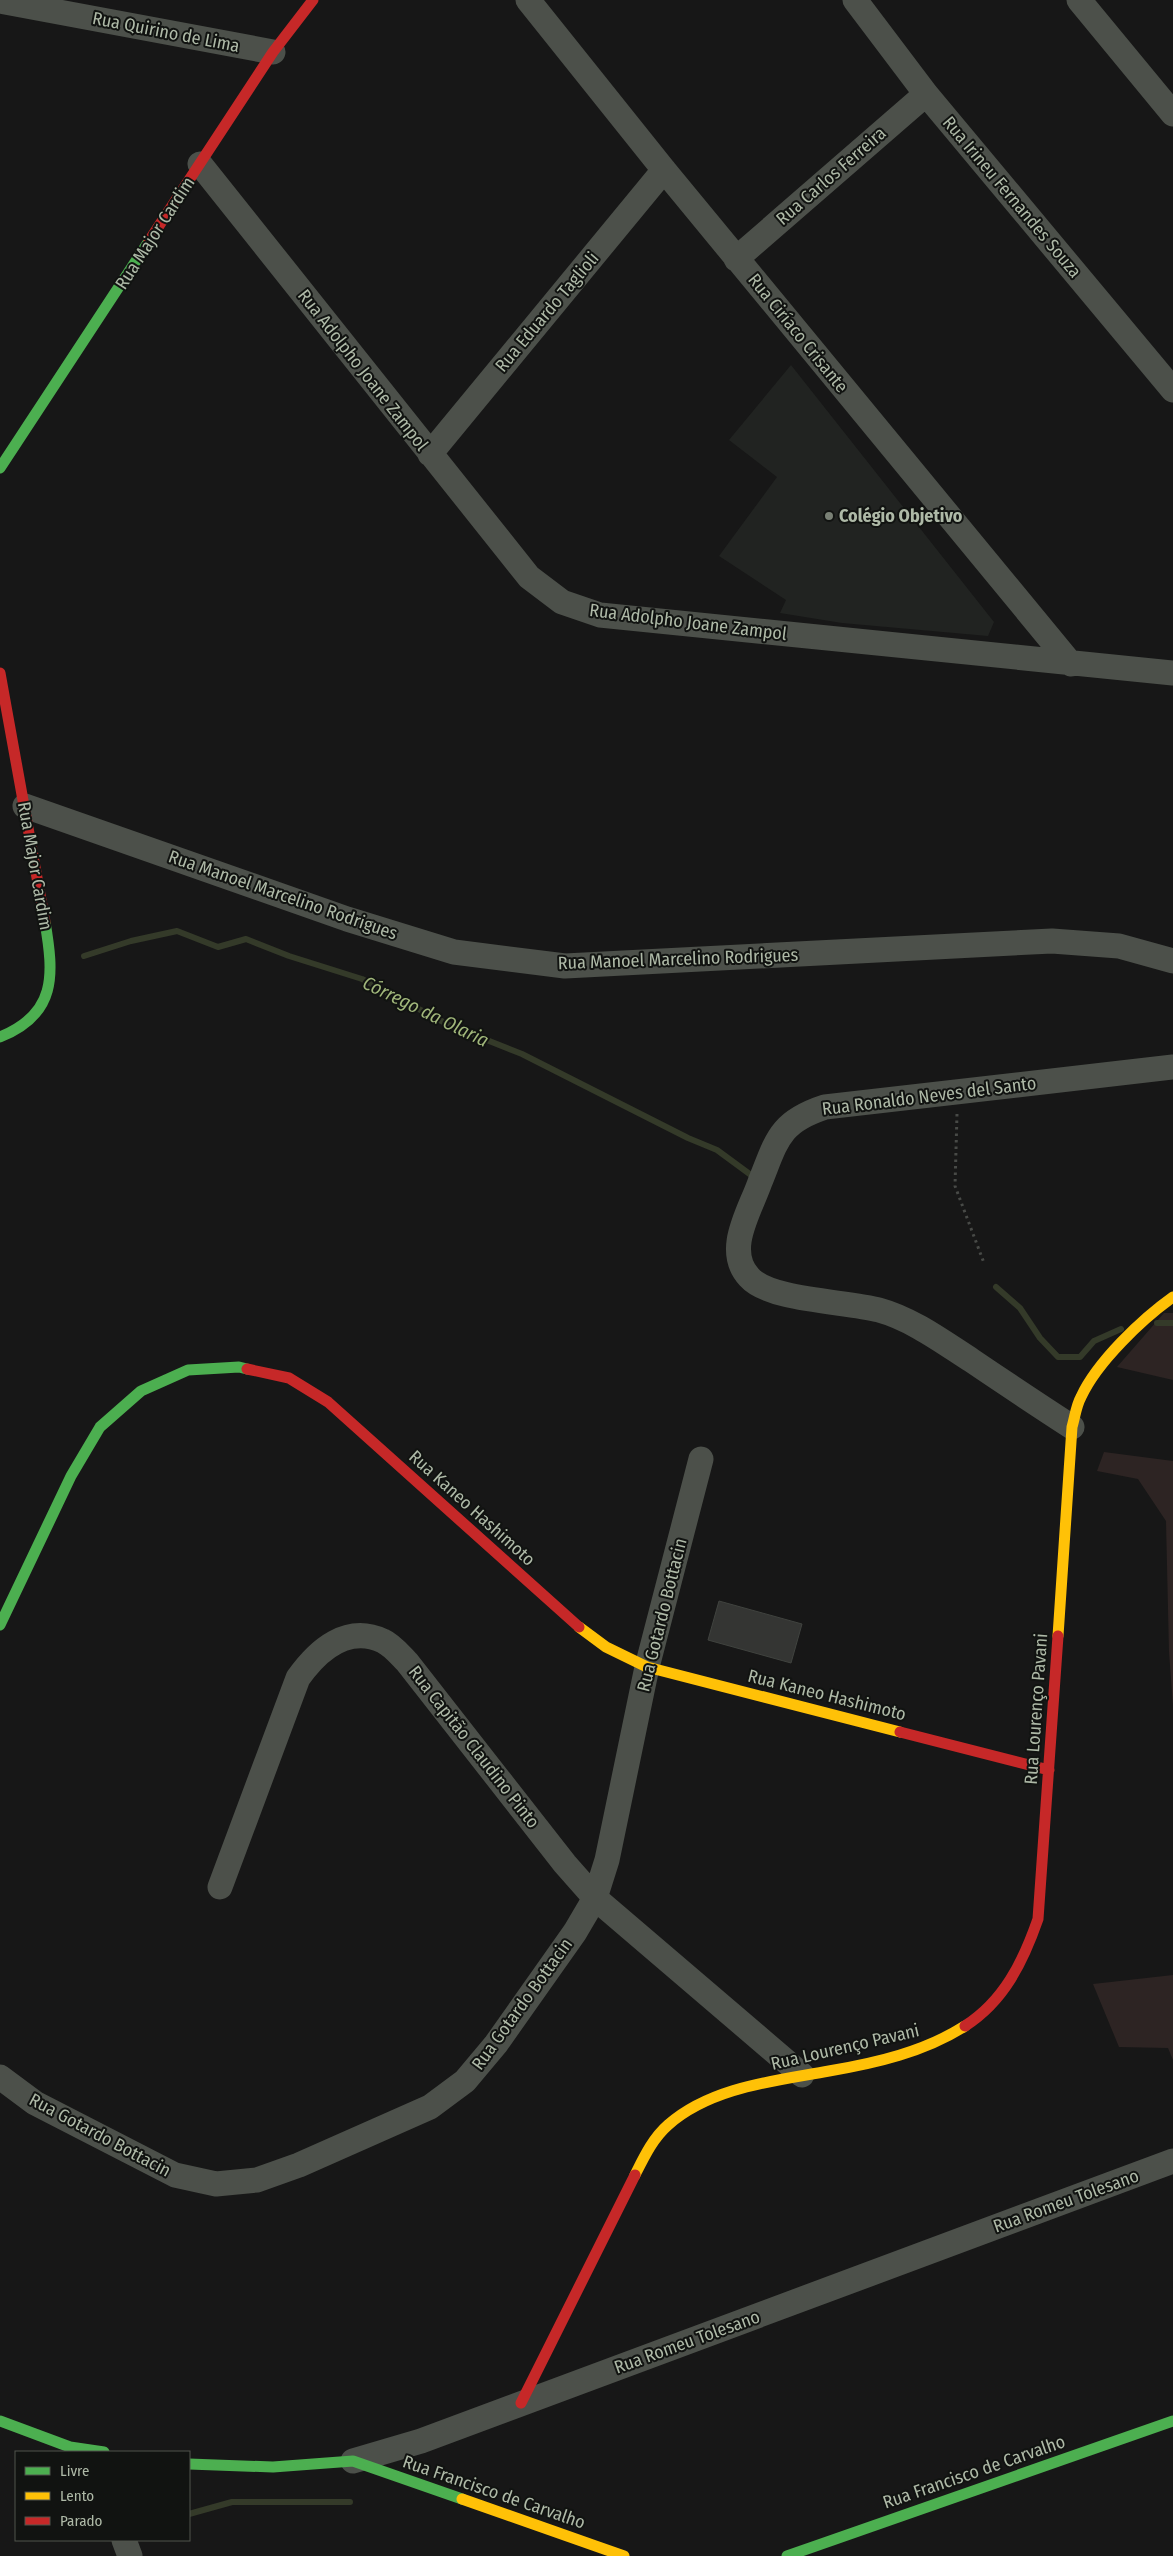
<svg xmlns="http://www.w3.org/2000/svg" width="1173" height="2556" font-family="'Fira Sans Condensed',sans-serif">
  <style>
    .built { fill: #212321 }
    .green { fill: #2d2423 }
    .lines { fill: none; stroke-linecap: round; stroke-linejoin: round }
    .stream { stroke: #343a29; stroke-width: 6 }
    .building { fill: #343533; stroke: #40433f }
    .path { stroke: #484a47; stroke-width: 3; stroke-dasharray: 2.5 4; stroke-linecap: butt }
    .street { stroke: #4c504a; stroke-width: 25 }
    .fast { stroke: #4caf50; stroke-width: 11 }
    .slow { stroke: #ffc107; stroke-width: 11 }
    .jam { stroke: #c62828; stroke-width: 11 }
    .poi-dot { fill: #798075; stroke: #111311; stroke-width: 2 }
    .labels { text-anchor: middle; stroke-width: 4; stroke-linejoin: round; paint-order: stroke }
    .street-label { font-size: 18px; fill: #aeb9a7; stroke: #111311 }
    .poi-label { font-size: 18px; font-weight: bold; fill: #aeb9a7; stroke: #111311; text-anchor: start }
    .water-label { font-size: 19px; font-style: italic; fill: #a1b77b; stroke: #111311 }
  </style>
  <rect width="100%" height="100%" fill="#171717"/>
  <path class="built" d="M791,365L994,622L988,636L842,623L780,613L786,600L719,556L777,477L729,440Z"/>
  <path class="green" d="M1164,1313H1173V1380L1117,1367Z
    M1104,1452L1173,1461V1706L1169,1652L1166,1521L1138,1479L1097,1471Z
    M1173,1975V2060L1168,2048L1119,2047L1093,1984Z"/>
  <g class="lines">
    <path class="stream" d="M84,956L131,941L177,931L218,947L246,939L289,956L362,979L449,1025L522,1054L688,1138L717,1150L751,1175
      M996,1287L1020,1308L1040,1338L1058,1357H1080L1094,1341L1121,1329
      M1157,1323H1173
      M189,2514L232,2502H350"/>
  </g>
  <path class="building" d="M719,1601L802,1624L791,1663L708,1640Z"/>
  <g class="lines">
    <path class="path" d="M957,1114L955,1186L984,1263"/>
    <path class="street" d="M528,0L664,170L1071,664
      M855,0L926,94L1173,390
      M1079,0L1173,114
      M0,1L273,52
      M200,164L529,577L562,602L600,615L1173,673
      M736,259L926,94
      M430,454L664,170
      M25,806L347,919L454,952L565,966L1052,941L1119,946L1173,961
      M1072,1427C1038,1405 1005,1383 971,1360C943,1342 912,1319 879,1310C846,1301 770,1301 749,1277C724,1250 750,1211 760,1182C777,1140 779,1122 825,1107L1173,1067
      M220,1887L298,1678C318,1650 347,1624 383,1641C392,1645 400,1655 407,1662L565,1864L595,1898L802,2075
      M0,2077L35,2103L175,2175L216,2184L257,2180L299,2165L430,2107L465,2081L496,2044L575,1932L595,1898L607,1860L647,1667L701,1459
      M353,2461L421,2441L1173,2161
      M124,2540L130,2556"/>
    <path class="fast" d="M0,468L149,241
      M0,1037C57,1014 54,975 45,922
      M0,1625L71,1476L100,1427L141,1391L188,1370L239,1367L247,1369
      M0,2421L70,2447L104,2452
      M189,2464L273,2467L353,2461L462,2499
      M787,2556L1173,2421"/>
    <path class="slow" d="M579,1627L606,1647L647,1667L900,1732
      M1058,1636L1072,1427C1075,1417 1076,1406 1081,1397C1097,1362 1142,1319 1173,1297
      M635,2175C644,2157 653,2138 668,2125C711,2087 775,2081 829,2071C876,2063 924,2052 965,2026
      M462,2499L624,2556"/>
    <path class="jam" d="M149,241L273,52L313,0
      M0,673L45,922
      M247,1369L289,1378L328,1402L579,1627
      M900,1732L1049,1770
      M965,2026C1004,2001 1023,1962 1038,1919L1058,1636
      M521,2403L635,2175"/>
  </g>
  <circle class="poi-dot" cx="829" cy="516" r="5"/>
  <g class="labels">
    <g class="street-label">
      <text transform="translate(166 32) rotate(11)" y="6">Rua Quirino de Lima</text>
      <text transform="translate(831 176) rotate(-41)" y="6">Rua Carlos Ferreira</text>
      <text transform="translate(1012 197) rotate(50)" y="6">Rua Irineu Fernandes Souza</text>
      <text transform="translate(155 233) rotate(-57)" y="6">Rua Major Cardim</text>
      <text transform="translate(547 312) rotate(-50)" y="6">Rua Eduardo Taglioli</text>
      <text transform="translate(798 333) rotate(51)" y="6">Rua Ciríaco Crisante</text>
      <text transform="translate(363 370) rotate(52)" y="6">Rua Adolpho Joane Zampol</text>
      <text transform="translate(688 622) rotate(7)" y="6">Rua Adolpho Joane Zampol</text>
      <text transform="translate(35 866) rotate(80)" y="6">Rua Major Cardim</text>
      <text transform="translate(283 895) rotate(19)" y="6">Rua Manoel Marcelino Rodrigues</text>
      <text transform="translate(678 959) rotate(-2)" y="6">Rua Manoel Marcelino Rodrigues</text>
      <text transform="translate(929 1096) rotate(-7)" y="6">Rua Ronaldo Neves del Santo</text>
      <text transform="translate(472 1508) rotate(42)" y="6">Rua Kaneo Hashimoto</text>
      <text transform="translate(662 1615) rotate(-76)" y="6">Rua Gotardo Bottacin</text>
      <text transform="translate(827 1695) rotate(14)" y="6">Rua Kaneo Hashimoto</text>
      <text transform="translate(1036 1709) rotate(-86)" y="6">Rua Lourenço Pavani</text>
      <text transform="translate(474 1747) rotate(52)" y="6">Rua Capitão Claudino Pinto</text>
      <text transform="translate(522 2004) rotate(-54)" y="6">Rua Gotardo Bottacin</text>
      <text transform="translate(845 2047) rotate(-13)" y="6">Rua Lourenço Pavani</text>
      <text transform="translate(100 2135) rotate(28)" y="6">Rua Gotardo Bottacin</text>
      <text transform="translate(1066 2201) rotate(-20)" y="6">Rua Romeu Tolesano</text>
      <text transform="translate(687 2342) rotate(-20)" y="6">Rua Romeu Tolesano</text>
      <text transform="translate(974 2472) rotate(-19)" y="6">Rua Francisco de Carvalho</text>
      <text transform="translate(494 2492) rotate(19)" y="6">Rua Francisco de Carvalho</text>
    </g>
    <g class="poi-label">
      <text x="839" y="522">Colégio Objetivo</text>
    </g>
    <g class="water-label">
      <text transform="translate(426 1011) rotate(26)" y="7">Córrego da Olaria</text>
    </g>
  </g>
  <rect x="15" y="2451" width="175" height="90" fill="#111311" stroke="#50554d"/>
  <rect x="25" y="2467" width="25" height="8" fill="#4caf50" stroke="#50554d"/>
  <text x="60" y="2476" font-size="15" fill="#aeb9a7">Livre</text>
  <rect x="25" y="2492" width="25" height="8" fill="#ffc107" stroke="#50554d"/>
  <text x="60" y="2501" font-size="15" fill="#aeb9a7">Lento</text>
  <rect x="25" y="2517" width="25" height="8" fill="#c62828" stroke="#50554d"/>
  <text x="60" y="2526" font-size="15" fill="#aeb9a7">Parado</text>
</svg>
